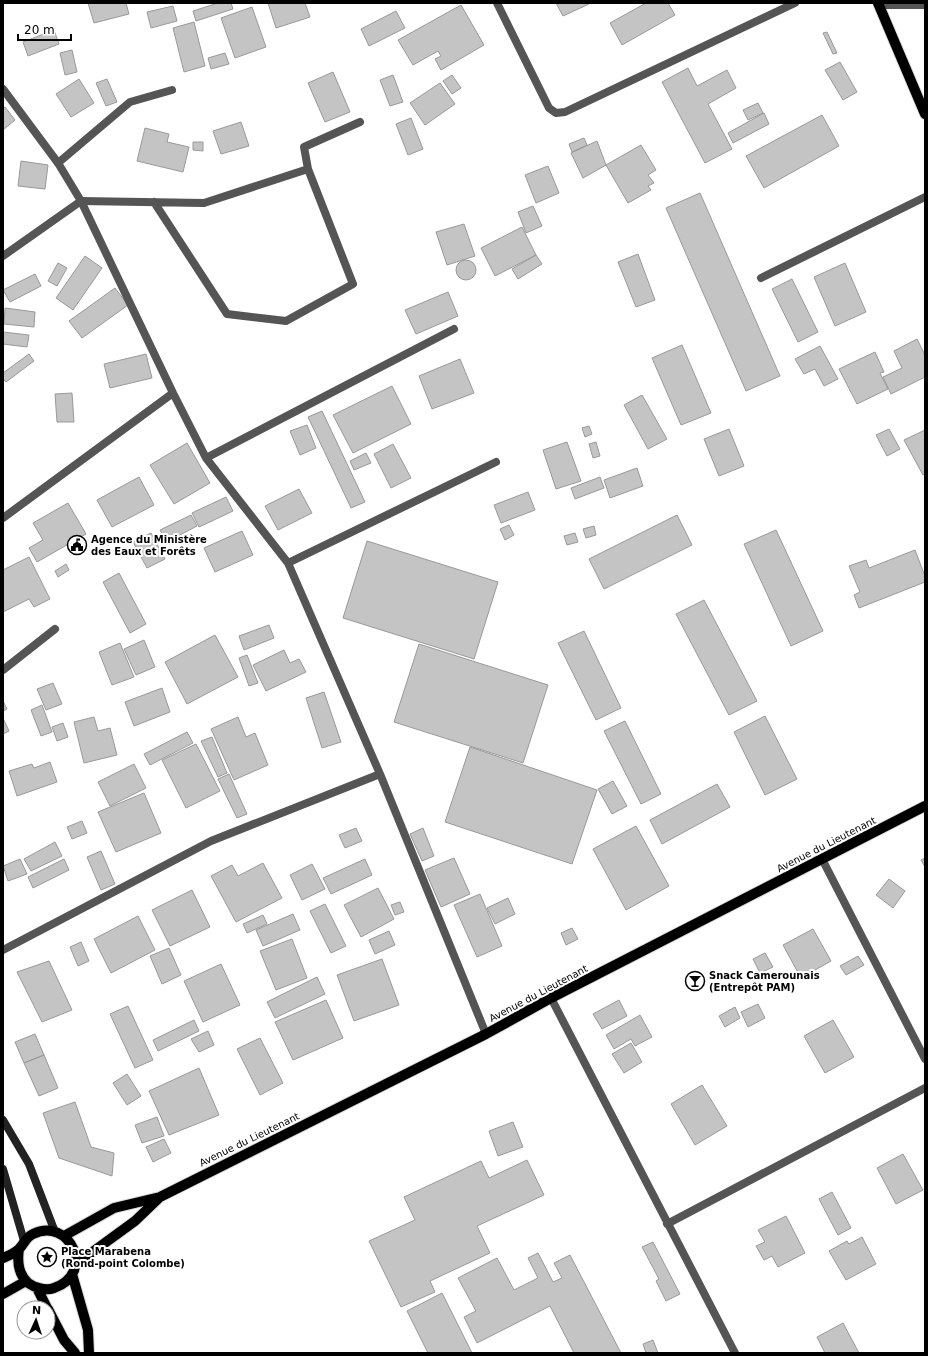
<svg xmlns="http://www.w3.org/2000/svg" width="928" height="1356" font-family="'DejaVu Sans',sans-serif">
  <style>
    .building { fill: #c4c4c4; stroke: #999 }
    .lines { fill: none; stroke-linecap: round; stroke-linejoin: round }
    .primary-casing { stroke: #dbdbdb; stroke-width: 12 }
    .lane { stroke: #555; stroke-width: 8 }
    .street { stroke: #555; stroke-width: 8 }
    .secondary { stroke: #222; stroke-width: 8 }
    .primary { stroke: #000; stroke-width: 10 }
    .labels { text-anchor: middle; stroke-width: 4; stroke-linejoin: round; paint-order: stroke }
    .poi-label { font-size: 10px; font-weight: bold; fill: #000; stroke: #fff; text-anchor: start }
    .street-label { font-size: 10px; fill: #000; stroke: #fff }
  </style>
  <rect width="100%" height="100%" fill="#fff"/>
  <path class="building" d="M88,3H126L129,14L94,23Z
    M218,3H231L233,9L196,21L193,11Z
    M268,3H305L310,17L276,28Z
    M556,3H588L589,4L563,16Z
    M646,3H668L675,15L622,45L610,23Z
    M461,5L484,45L441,70L435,59L441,56L438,51L413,65L398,40Z
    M173,6L177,21L151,28L147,12Z
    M252,7L266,47L235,58L221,18Z
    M396,11L405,28L369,46L361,29Z
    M194,22L205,66L184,72L173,28Z
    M54,30L59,44L28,56L23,42Z
    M827,32L837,53L833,54L823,33Z
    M72,50L77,72L65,75L60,53Z
    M225,53L229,64L211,69L208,58Z
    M840,62L857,92L843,100L825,70Z
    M688,68L697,86L727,70L736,88L708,104L732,149L705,163L662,82Z
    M333,72L350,112L325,122L308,83Z
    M393,75L403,102L390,106L380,80Z
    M452,75L461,88L452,94L443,81Z
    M79,79L94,103L71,117L56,94Z
    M107,79L117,102L106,106L96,83Z
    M440,83L455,104L425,125L410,103Z
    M758,103L763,113L748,120L743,110Z
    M5,107L15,120L3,130V108Z
    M764,113L769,124L733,143L728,133Z
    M822,115L839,146L764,188L746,156Z
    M411,118L423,149L408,155L396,124Z
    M241,122L249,146L221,154L213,131Z
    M145,128L169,134L167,142L189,147L183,172L137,161Z
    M584,138L587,145L572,152L569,144Z
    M597,141L606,165L583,178L571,153Z
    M193,142H203V151L193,150Z
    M641,145L656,170L648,175L654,183L648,186L651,190L628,203L606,165Z
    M21,161L48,165L45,189L18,186Z
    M548,166L559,193L536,203L525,175Z
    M700,193L780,376L746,391L666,208Z
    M533,206L542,226L526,233L518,212Z
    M464,224L475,256L447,265L436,232Z
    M522,227L536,255L495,276L481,248Z
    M638,254L655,300L636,307L618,262Z
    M536,255L542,264L518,279L512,269Z
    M85,256L102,268L73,310L56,298Z
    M456 270a10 10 0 1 1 20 0a10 10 0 1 1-20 0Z
    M58,263L67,268L57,286L48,281Z
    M845,263L866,312L835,326L814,277Z
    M35,274L41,286L10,302L3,290Z
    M792,279L818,332L798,342L772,289Z
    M115,288L128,305L82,338L69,321Z
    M448,292L458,316L416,334L405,310Z
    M5,308L35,312L34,327L4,324Z
    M3,332L29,335L27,347L3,344Z
    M917,339L925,355V377L891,394L883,377L902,368L894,351Z
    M682,345L711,413L681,425L652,358Z
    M820,346L838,379L824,386L815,369L804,374L795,359Z
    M875,352L884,372L880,373L888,389L857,404L839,369Z
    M29,354L34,361L6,382L3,379V373Z
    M146,354L152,378L110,388L104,364Z
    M460,359L474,393L432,409L419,376Z
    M392,386L411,424L353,453L333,415Z
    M72,393L74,422H57L55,394Z
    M642,395L667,439L648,449L624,405Z
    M322,411L365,502L351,508L308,417Z
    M307,425L316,448L300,455L290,431Z
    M589,426L592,434L585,437L582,428Z
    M729,429L744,466L719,476L704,439Z
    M889,429L900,449L887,456L876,435Z
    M925,430V474L923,475L904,440Z
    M567,442L581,481L556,489L543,450Z
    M596,442L600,456L593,458L589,444Z
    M187,443L210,483L174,504L150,465Z
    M393,444L411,478L391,488L374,454Z
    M366,453L371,463L354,470L350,461Z
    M637,468L643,486L610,498L604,480Z
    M139,477L154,505L112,527L97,500Z
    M600,477L604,488L575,499L571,488Z
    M299,489L312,513L278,530L265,506Z
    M528,492L535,510L501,523L494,505Z
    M226,497L233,511L199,527L192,513Z
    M68,503L86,534L37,562L29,548L43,540L33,523Z
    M191,515L197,526L167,542L160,530Z
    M677,515L692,545L604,589L589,559Z
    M509,525L514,535L505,540L500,529Z
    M594,526L596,535L586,538L583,529Z
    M776,530L823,631L791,646L744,544Z
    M242,531L253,555L215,572L204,548Z
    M151,533L165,559L147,568L133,542Z
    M575,533L578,542L567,545L564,536Z
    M367,541L498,582L474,659L343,618Z
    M915,550L925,576V582L859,608L854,595L860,592L849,566L866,560L869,568Z
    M29,557L50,599L34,607L29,599L3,612V570Z
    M66,564L69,570L58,577L55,571Z
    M119,573L146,624L130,633L103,582Z
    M704,600L757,701L729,715L676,614Z
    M269,625L274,638L244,650L239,636Z
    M584,631L621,708L596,720L558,643Z
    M215,635L238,677L187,704L165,662Z
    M144,640L155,667L136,675L124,649Z
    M120,643L134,677L112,685L99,652Z
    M419,644L548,685L523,763L394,722Z
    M284,650L290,663L299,659L306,672L266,691L253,665Z
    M247,655L258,683L249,686L239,658Z
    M53,683L62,704L46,710L37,689Z
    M162,688L170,712L134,726L125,702Z
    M324,692L341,742L322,748L306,698Z
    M3,701L7,709L3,711Z
    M42,705L52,732L41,736L31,710Z
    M765,716L797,779L765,795L734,732Z
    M94,717L98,731L110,728L117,755L84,763L74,722Z
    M238,717L246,737L255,733L268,765L234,780L211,729Z
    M3,718L9,731L3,734Z
    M625,721L661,794L641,804L604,731Z
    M63,723L68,737L57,741L52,727Z
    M187,732L193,743L150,765L144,754Z
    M212,737L227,773L218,777L201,741Z
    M196,744L220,791L186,808L162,760Z
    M470,747L597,790L572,864L445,822Z
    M50,762L57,782L17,796L9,771L32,764L34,768Z
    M134,764L146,788L110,806L98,782Z
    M229,774L247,814L237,818L218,779Z
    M613,781L627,806L612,814L598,789Z
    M717,784L730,807L662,844L650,820Z
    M144,793L161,833L116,852L98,812Z
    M82,821L87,833L72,839L67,827Z
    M636,826L669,886L626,910L593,849Z
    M356,828L362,841L345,848L339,835Z
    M423,828L434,856L422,861L410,834Z
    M55,842L62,856L31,871L24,859Z
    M101,851L115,884L101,890L87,857Z
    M454,858L470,894L441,907L425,870Z
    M925,858V867L921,860Z
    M20,859L27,874L8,881L3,866Z
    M64,859L69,870L33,888L28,877Z
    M365,859L372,875L331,894L323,878Z
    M263,863L282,898L236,922L211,876L232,865L238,876Z
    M312,864L325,889L302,900L290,875Z
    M889,879L905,891L893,908L876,895Z
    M378,888L394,919L361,937L344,905Z
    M192,890L210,927L170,946L152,910Z
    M480,894L502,946L477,957L454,905Z
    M508,898L515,914L495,924L487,908Z
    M400,902L404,912L395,915L391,905Z
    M325,904L346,946L331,953L310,911Z
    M293,914L300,930L263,946L256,930Z
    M263,915L267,924L247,933L243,924Z
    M138,916L155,950L111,973L94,939Z
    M572,928L578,939L566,945L561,933Z
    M813,929L831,961L801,978L783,945Z
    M389,931L395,945L375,954L369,940Z
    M292,939L307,978L276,990L260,951Z
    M81,942L89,961L78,966L70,947Z
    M169,948L181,975L162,984L150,956Z
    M765,953L773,967L760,973L753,959Z
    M858,956L864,965L846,975L840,966Z
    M382,959L399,1005L354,1021L337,975Z
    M49,961L72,1010L42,1022L17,972Z
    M221,964L240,1005L203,1022L184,981Z
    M317,977L325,994L275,1018L267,1002Z
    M326,1000L343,1038L293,1060L275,1022Z
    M619,1000L627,1016L602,1029L593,1014Z
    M758,1004L765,1018L748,1027L741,1012Z
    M128,1006L153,1060L135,1068L110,1014Z
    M735,1007L740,1018L725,1027L719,1016Z
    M640,1015L652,1037L635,1046L631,1039L614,1049L606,1035Z
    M194,1020L199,1031L158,1051L153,1040Z
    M833,1020L854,1057L825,1073L804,1036Z
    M208,1031L214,1045L199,1052L191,1039Z
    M35,1034L44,1055L24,1063L15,1042Z
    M260,1038L283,1083L260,1095L237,1049Z
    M631,1043L642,1062L624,1073L612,1054Z
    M44,1055L58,1088L39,1096L24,1063Z
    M199,1068L219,1115L169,1135L149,1091Z
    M127,1074L141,1096L127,1105L113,1083Z
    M702,1085L727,1126L695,1145L671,1104Z
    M75,1102L91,1147L114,1153L112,1176L59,1158L43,1113Z
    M157,1117L164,1136L142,1143L135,1125Z
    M513,1122L523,1147L498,1156L489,1131Z
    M164,1139L171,1153L153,1162L146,1147Z
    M903,1154L923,1190L896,1204L877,1168Z
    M527,1160L544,1195L477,1226L490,1253L430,1281L435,1292L401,1307L369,1241L415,1220L404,1197L481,1161L489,1178Z
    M832,1192L851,1228L838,1235L819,1199Z
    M786,1216L805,1253L778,1267L772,1256L764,1260L756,1246L765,1242L758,1230Z
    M862,1237L876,1264L846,1280L829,1251L847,1241L849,1244Z
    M653,1242L680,1294L666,1301L656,1281L659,1279L642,1247Z
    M538,1253L553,1282L562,1278L554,1263L570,1255L621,1353H574L550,1306L477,1343L464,1317L476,1311L458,1278L497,1258L514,1290L538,1278L528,1258Z
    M442,1293L472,1353H428L407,1311Z
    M843,1323L859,1353H825L817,1337Z
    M653,1340L658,1353H646L643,1344Z"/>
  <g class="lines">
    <g class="primary-casing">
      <path id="primary" d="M878,3L925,114
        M64,1236L114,1208L160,1197L486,1034L551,998L925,806
        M3,1258C8,1256 15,1253 19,1249C24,1244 26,1237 33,1234C69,1216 97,1273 54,1288C46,1291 35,1288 28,1283C18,1274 17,1262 19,1249
        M76,1264L135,1221L160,1197
        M72,1274L88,1330L89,1353
        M37,1288L47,1308
        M3,1294L26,1281
        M48,1309L64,1340L75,1353"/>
    </g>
    <path class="lane" d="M879,5H925
      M58,163L130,102L172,90
      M81,201L204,203L308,169
      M154,202L227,314L286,321L353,284L308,169L304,147L360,122
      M761,278L925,197
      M3,670L55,629"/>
    <path class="street" d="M497,3L549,108L556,113L565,112L795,3
      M3,89L58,163L81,201L173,393L206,458L288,563L380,774L486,1034
      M3,256L81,201
      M206,458L454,329
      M3,518L173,393
      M288,563L496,462
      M822,859L925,1059
      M3,950L211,841L380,774
      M551,998L735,1353
      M667,1224L925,1088"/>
    <path class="secondary" d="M3,1120L29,1164L55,1232
      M3,1169L24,1241"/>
    <use href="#primary" class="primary"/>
  </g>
  <defs>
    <g id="civic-ring" transform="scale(1)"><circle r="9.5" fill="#fff" stroke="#000" stroke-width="1.5"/><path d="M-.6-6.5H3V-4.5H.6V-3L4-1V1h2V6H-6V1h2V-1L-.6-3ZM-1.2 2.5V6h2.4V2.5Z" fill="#000"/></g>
    <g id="bar-ring" transform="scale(1)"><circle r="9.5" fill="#fff" stroke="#000" stroke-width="1.5"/><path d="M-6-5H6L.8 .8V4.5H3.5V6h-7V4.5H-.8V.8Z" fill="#000"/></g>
    <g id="sight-ring" transform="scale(1)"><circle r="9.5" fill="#fff" stroke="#000" stroke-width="1.5"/><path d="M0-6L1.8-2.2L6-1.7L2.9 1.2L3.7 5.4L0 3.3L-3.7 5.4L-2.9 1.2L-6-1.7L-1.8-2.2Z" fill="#000"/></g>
  </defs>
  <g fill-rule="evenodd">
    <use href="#civic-ring" x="77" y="545"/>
    <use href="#bar-ring" x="695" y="981"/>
    <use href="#sight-ring" x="47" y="1257"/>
  </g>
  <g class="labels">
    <g class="poi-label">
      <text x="91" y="543">Agence du Ministère<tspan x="91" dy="12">des Eaux et Forêts</tspan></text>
      <text x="709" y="979">Snack Camerounais<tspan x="709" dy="12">(Entrepôt PAM)</tspan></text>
      <text x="61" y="1255">Place Marabena<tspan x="61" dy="12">(Rond-point Colombe)</tspan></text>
    </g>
    <g class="street-label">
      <text transform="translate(826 844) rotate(-27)" y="4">Avenue du Lieutenant</text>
      <text transform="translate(538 993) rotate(-28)" y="4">Avenue du Lieutenant</text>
      <text transform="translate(249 1139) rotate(-26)" y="4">Avenue du Lieutenant</text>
    </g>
  </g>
  <rect width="928" height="1356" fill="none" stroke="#000000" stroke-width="8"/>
  <g transform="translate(36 1320) rotate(3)"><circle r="19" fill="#ffffff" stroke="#999999"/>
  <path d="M0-3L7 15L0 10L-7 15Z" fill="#000000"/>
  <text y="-6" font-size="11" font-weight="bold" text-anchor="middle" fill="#000000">N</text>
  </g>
  <path d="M18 34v6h53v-6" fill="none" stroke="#000000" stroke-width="2"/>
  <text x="24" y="34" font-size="12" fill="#000000" stroke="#ffffff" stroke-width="3" paint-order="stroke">20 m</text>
</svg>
